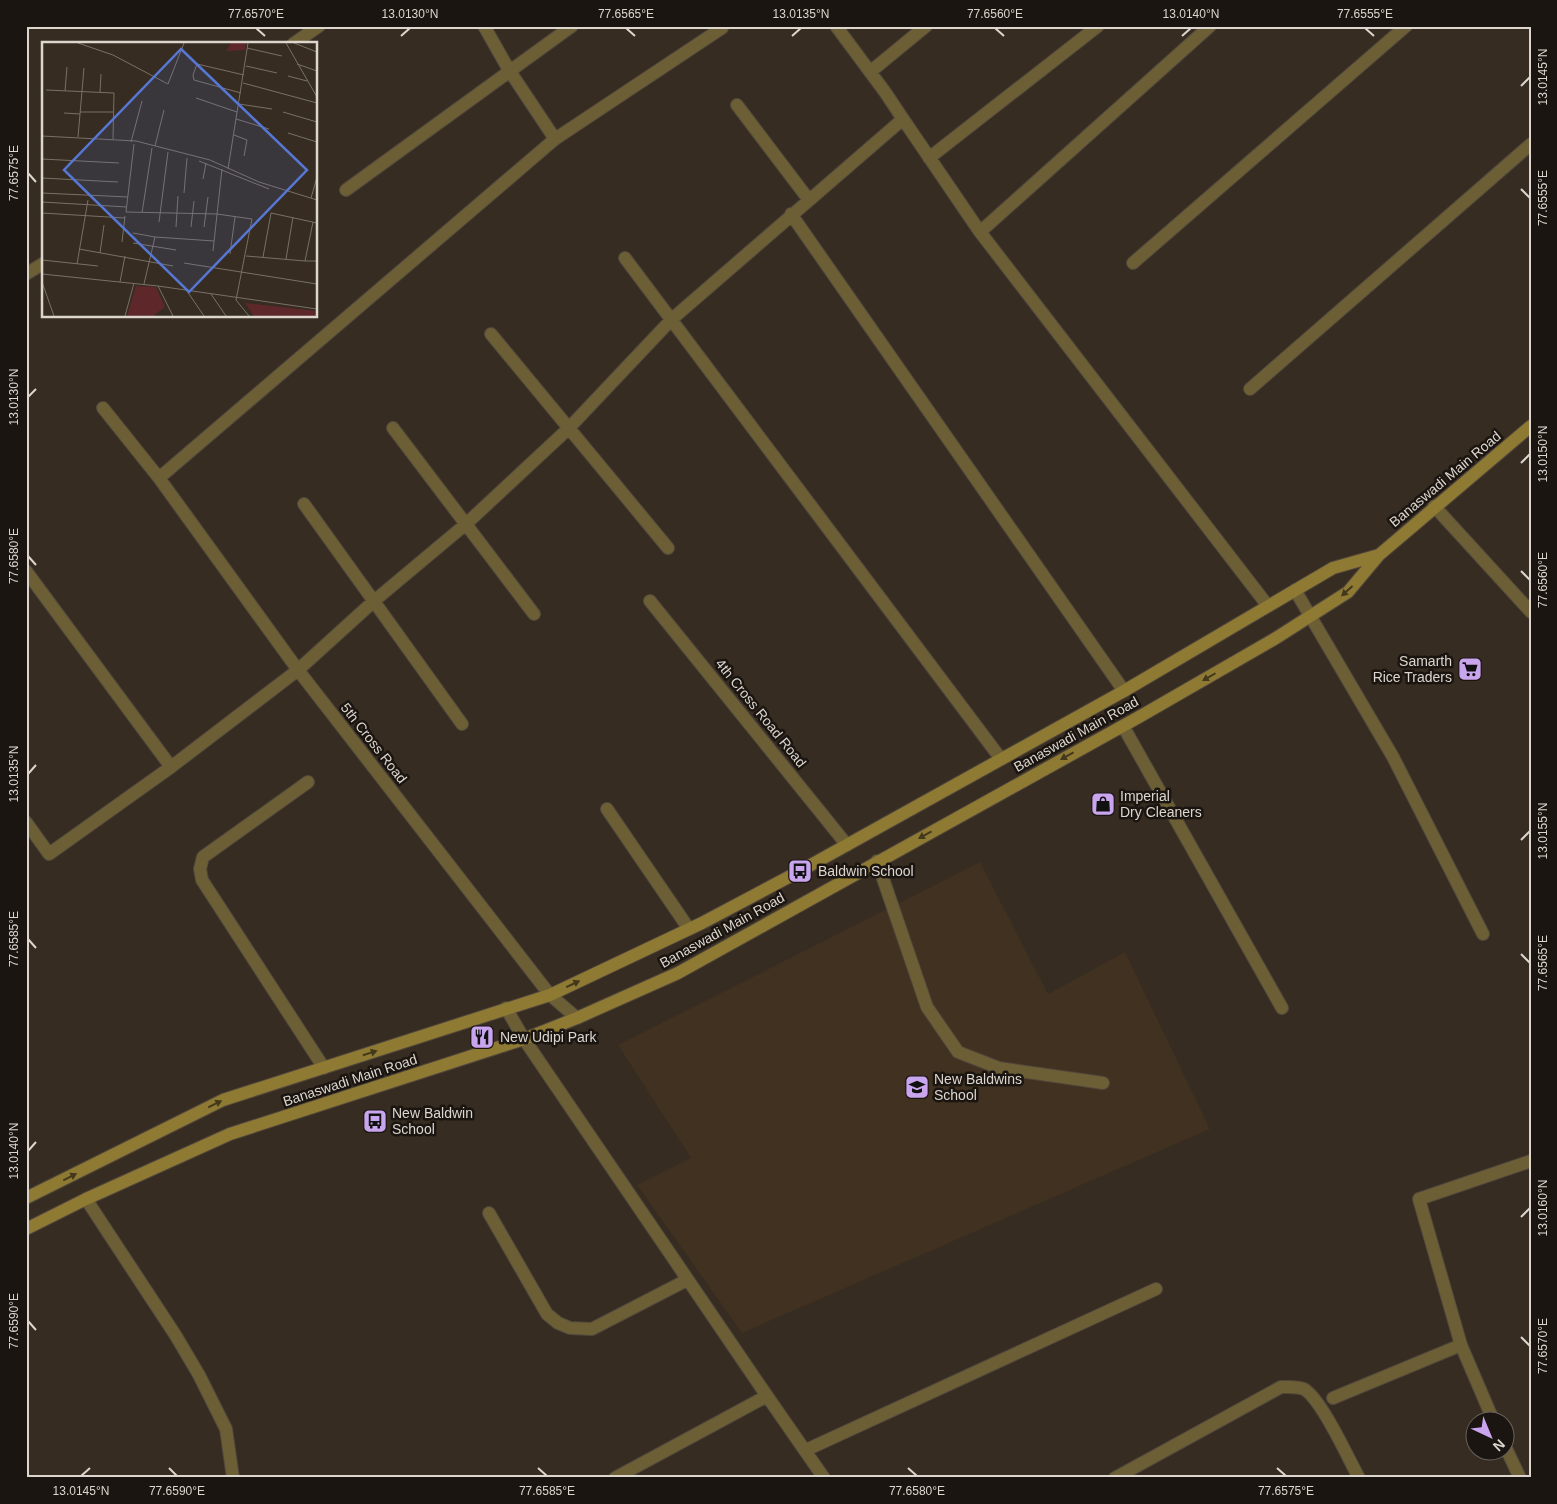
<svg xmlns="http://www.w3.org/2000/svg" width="1557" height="1504" font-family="Arial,sans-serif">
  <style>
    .built { fill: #403120 }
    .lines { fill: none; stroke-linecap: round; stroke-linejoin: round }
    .service-casing { stroke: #51473d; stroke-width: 14 }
    .minor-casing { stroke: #51473d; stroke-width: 14 }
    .secondary-casing { stroke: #51473d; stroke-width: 14 }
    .service { stroke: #6c5f35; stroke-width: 12 }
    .minor { stroke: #6c5f35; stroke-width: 12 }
    .secondary { stroke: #8e7a32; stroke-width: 12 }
    .oneway { fill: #43381c }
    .ticks { fill: none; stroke: #ddd6cf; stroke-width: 2 }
    .labels { text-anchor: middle; stroke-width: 5; stroke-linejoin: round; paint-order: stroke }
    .street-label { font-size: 14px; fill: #ddd6cf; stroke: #1a1510 }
    .poi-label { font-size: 14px; fill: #ddd6cf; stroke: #1a1510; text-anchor: start }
    .inset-road { fill: none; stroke: #797067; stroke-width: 1 }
    .view { fill: #5777d5; fill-opacity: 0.15; stroke: #5777d5; stroke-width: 2.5 }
    .inset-edge { fill: none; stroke: #ddd6cf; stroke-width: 2.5 }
    .neatline { fill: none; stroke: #ddd6cf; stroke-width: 2 }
    .ticks-label { font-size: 12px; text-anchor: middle; fill: #ddd6cf }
  </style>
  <rect width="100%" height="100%" fill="#362c21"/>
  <path class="built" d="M980,862L1048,994L1125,952L1210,1129L742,1333L637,1185L691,1158L618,1045Z"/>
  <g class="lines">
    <g class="service-casing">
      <path id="service" d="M308,782L203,857L200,869L202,880L324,1068
        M877,861L927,1007L958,1052L999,1068L1103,1083
        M86,1199L176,1336L199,1375L226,1429L233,1478
        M1333,1398L1461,1345"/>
    </g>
    <g class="minor-casing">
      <path id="minor" d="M836,26L885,92L903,119
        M293,44L319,26
        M870,72L926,26
        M737,105L809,200
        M555,139L722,28
        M929,158L1098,26
        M346,190L572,26
        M791,214L1124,691
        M980,232L1210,26
        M625,258L1001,759
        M1133,263L1406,26
        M26,274L44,263
        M491,334L668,548
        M1250,389L1531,144
        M103,408L159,478L298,670L550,995L577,1018
        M393,428L534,614
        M159,478L555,139L509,70L484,26
        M304,504L462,724
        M1434,506L1531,612
        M26,571L171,767
        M1295,590L1393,757L1483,934
        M650,601L847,845
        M1123,726L1282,1008
        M607,809L689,929
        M26,822L49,854L171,767L298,670L374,601L466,524L568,429L672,319L903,119L980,232L1268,606
        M506,1008L524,1039L767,1396L824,1478
        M489,1213L547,1314L558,1323L570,1328L592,1329L687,1280
        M1494,1422L1461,1345L1419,1199L1531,1161
        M1504,1444L1520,1478
        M806,1450L1156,1289
        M615,1478L767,1396
        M1115,1478L1281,1387C1288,1387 1297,1386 1304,1389C1322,1400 1348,1458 1359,1478"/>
    </g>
    <g class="secondary-casing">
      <path id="secondary" d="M26,1198L223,1100L550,995L702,923L800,871L1124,691L1333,568L1379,555
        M26,1229L86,1199L230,1134L524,1039L577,1018L678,973L1139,717L1276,638L1348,592L1379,555L1531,426"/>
    </g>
    <use href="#service" class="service"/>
    <use href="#minor" class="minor"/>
    <use href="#secondary" class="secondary"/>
  </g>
  <defs><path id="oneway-solid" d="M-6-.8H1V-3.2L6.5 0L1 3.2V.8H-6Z" transform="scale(1.25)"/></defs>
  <g class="oneway">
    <use href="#oneway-solid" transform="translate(1347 591) rotate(138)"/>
    <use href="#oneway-solid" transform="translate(1209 677) rotate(150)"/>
    <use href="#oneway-solid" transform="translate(1067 756) rotate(151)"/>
    <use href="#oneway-solid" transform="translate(925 835) rotate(151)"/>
    <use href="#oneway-solid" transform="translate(573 984) rotate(-25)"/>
    <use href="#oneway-solid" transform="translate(370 1053) rotate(-18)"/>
    <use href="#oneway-solid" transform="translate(215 1104) rotate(-26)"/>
    <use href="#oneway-solid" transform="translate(70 1177) rotate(-27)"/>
  </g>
  <path class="ticks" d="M256,28L265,36M626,28L635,36M995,28L1004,36M1365,28L1374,36M401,36L410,28M792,36L801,28M1182,36L1191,28M1521,86L1530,77M28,173L36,182M1521,189L1530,198M28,397L36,389M1521,463L1530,454M28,556L36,565M1521,571L1530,580M28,774L36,765M1521,840L1530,831M28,939L36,948M1521,954L1530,963M28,1151L36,1142M1521,1217L1530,1208M28,1321L36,1330M1521,1337L1530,1346M169,1468L177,1476M538,1468L547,1476M908,1468L917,1476M1277,1468L1286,1476M81,1476L90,1468"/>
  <defs>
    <g id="supermarket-square" transform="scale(1.25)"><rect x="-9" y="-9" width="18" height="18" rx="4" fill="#c9a5ee" stroke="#1a1510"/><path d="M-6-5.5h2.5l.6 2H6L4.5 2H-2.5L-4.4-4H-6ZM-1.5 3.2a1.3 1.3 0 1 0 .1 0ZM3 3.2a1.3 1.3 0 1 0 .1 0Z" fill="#111"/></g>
    <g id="shop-square" transform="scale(1.25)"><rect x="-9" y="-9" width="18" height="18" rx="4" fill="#c9a5ee" stroke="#1a1510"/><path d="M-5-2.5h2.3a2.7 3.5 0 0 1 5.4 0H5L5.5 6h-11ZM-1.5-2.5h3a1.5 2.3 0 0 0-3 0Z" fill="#111"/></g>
    <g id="bus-square" transform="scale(1.25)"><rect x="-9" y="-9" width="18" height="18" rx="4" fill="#c9a5ee" stroke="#1a1510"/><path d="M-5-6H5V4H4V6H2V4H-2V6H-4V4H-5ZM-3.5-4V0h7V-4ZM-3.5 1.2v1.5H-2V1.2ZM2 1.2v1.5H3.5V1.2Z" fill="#111"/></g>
    <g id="restaurant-square" transform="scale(1.25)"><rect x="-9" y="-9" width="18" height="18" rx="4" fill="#c9a5ee" stroke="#1a1510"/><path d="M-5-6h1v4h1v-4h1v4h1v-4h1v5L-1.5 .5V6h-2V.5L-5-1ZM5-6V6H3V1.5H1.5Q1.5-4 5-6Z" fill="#111"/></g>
    <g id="school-square" transform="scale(1.25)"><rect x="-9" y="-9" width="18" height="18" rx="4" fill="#c9a5ee" stroke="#1a1510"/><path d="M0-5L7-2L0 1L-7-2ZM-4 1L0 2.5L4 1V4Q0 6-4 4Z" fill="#111"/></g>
  </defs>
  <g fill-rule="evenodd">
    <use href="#supermarket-square" x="1470" y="669"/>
    <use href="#shop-square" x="1103" y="804"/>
    <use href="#bus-square" x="800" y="871"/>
    <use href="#restaurant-square" x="482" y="1037"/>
    <use href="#school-square" x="917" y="1087"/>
    <use href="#bus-square" x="375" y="1121"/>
  </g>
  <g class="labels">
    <g class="street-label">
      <text transform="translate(1445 479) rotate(-40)" y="5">Banaswadi Main Road</text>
      <text transform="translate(761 713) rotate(51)" y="5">4th Cross Road Road</text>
      <text transform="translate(1076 734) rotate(-29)" y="5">Banaswadi Main Road</text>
      <text transform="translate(374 743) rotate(52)" y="5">5th Cross Road</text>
      <text transform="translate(722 930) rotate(-29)" y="5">Banaswadi Main Road</text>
      <text transform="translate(350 1080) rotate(-18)" y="5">Banaswadi Main Road</text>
    </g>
    <g class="poi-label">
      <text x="1452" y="666" text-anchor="end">Samarth<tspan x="1452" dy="16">Rice Traders</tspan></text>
      <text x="1120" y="801">Imperial<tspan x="1120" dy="16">Dry Cleaners</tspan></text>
      <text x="818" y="876">Baldwin School</text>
      <text x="500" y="1042">New Udipi Park</text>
      <text x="934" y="1084">New Baldwins<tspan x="934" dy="16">School</tspan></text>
      <text x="392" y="1118">New Baldwin<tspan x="392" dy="16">School</tspan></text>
    </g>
  </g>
  <g transform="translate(42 42)">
    <rect width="275" height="275" fill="#362c21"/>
    <path d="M189,1H204L203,8L184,9ZM94,244L114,245L123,265L111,274H85ZM203,261L275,269V274H212Z" fill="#5e282a"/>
    <path class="inset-road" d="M36,1L71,13L126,42L142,1M244,1L275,55M252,1L275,10M205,6L240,14M255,22L275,29M204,24L235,31M246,34L265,39M201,41L275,61M4,48L72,51L71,97M23,49L25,25M58,50L59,32M199,51L152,38L151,33L155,22L202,33M154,56L195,70M197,62L230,67M38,70H72M241,70L275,80M22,71L38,72M194,77L227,87M246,91L275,100M192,93L205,98L202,114M0,94L94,99L168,118L217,140L275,158M36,95L42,26M89,100L100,59M92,102L84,170L175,172L210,177L194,258L207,274M113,104L122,68M0,117L77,121M157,119L227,147M186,127L206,1M0,136L76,140M161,137L164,121M0,151L86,155M142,151L145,116M269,156L275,135M0,160L85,165M0,171L83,176M100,171L110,106M117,180L126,110M271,180L263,219H275M134,185L136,154M149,185L152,159M162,185L166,155M91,191L113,195M80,200L83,174M91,201L134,208M37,207L131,224M171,209L180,127M58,211L62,183M188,212L193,175M204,214L263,219M221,215L229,171L275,181M244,217L251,175M0,218L56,224M142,221L275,242M35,222L46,158M0,232L116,244L275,267M0,240L12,274M78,240L83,214M102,242L113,195L172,199M116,244L131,274M145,249L162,274M169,252L184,274M83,274L92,241"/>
    <path class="view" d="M139,7L265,128L147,250L22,128Z"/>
    <rect width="275" height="275" class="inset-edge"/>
  </g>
  <rect width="1557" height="1504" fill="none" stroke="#1a1510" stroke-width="55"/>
  <g transform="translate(1490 1436) rotate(136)"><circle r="24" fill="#1a1510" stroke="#68625c"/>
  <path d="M0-4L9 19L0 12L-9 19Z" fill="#c9a5ee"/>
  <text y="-8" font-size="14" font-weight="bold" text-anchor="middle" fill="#ddd6cf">N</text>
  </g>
  <rect x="28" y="28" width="1502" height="1448" class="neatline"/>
  <g class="ticks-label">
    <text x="256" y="18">77.6570°E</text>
    <text x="410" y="18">13.0130°N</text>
    <text x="626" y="18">77.6565°E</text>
    <text x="801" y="18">13.0135°N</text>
    <text x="995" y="18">77.6560°E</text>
    <text x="1191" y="18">13.0140°N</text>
    <text x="1365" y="18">77.6555°E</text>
    <text transform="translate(1543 77) rotate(-90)" y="4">13.0145°N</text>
    <text transform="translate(14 173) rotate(-90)" y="4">77.6575°E</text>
    <text transform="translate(1543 198) rotate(-90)" y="4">77.6555°E</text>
    <text transform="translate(14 397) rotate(-90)" y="4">13.0130°N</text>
    <text transform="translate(1543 454) rotate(-90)" y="4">13.0150°N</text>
    <text transform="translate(14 556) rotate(-90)" y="4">77.6580°E</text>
    <text transform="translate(1543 580) rotate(-90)" y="4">77.6560°E</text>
    <text transform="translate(14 774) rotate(-90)" y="4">13.0135°N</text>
    <text transform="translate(1543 831) rotate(-90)" y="4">13.0155°N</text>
    <text transform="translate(14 939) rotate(-90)" y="4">77.6585°E</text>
    <text transform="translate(1543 963) rotate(-90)" y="4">77.6565°E</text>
    <text transform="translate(14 1151) rotate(-90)" y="4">13.0140°N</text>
    <text transform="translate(1543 1208) rotate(-90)" y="4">13.0160°N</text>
    <text transform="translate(14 1321) rotate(-90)" y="4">77.6590°E</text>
    <text transform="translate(1543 1346) rotate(-90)" y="4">77.6570°E</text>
    <text x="81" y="1495">13.0145°N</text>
    <text x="177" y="1495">77.6590°E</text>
    <text x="547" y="1495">77.6585°E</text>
    <text x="917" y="1495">77.6580°E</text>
    <text x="1286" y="1495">77.6575°E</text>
  </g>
</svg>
